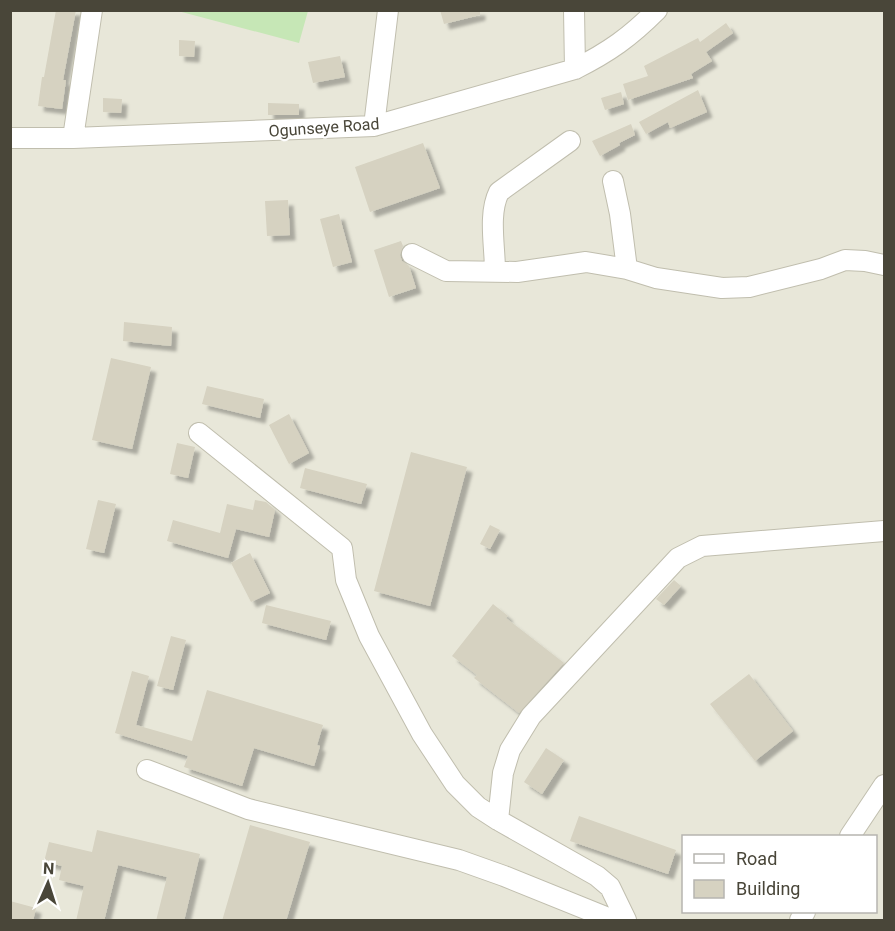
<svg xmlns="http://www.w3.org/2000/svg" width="895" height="931" font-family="Roboto,sans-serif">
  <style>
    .residential { fill: #e8e7d9; fill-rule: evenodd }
    .grass { fill: #c6e7b6 }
    .building { fill: #d6d2c1; filter: url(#shadow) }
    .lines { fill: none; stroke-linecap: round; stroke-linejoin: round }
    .minor-casing { stroke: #c0beae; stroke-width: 22 }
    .minor { stroke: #fff; stroke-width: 20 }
    .labels { text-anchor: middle; stroke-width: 4.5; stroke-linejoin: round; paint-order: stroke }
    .street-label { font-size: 16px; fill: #494639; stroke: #fff }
  </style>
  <defs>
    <filter id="shadow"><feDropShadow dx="5.5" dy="5.5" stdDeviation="1.5" flood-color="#0004"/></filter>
  </defs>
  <rect width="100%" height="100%" fill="#f5f4eb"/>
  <path class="residential" d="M10,11H884V920H11ZM684,836H876V912H684Z"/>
  <path class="grass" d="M178,11H308L299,43Z"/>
  <path class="building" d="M56,10H76L63,80H66L62,109L38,106L42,77H44Z
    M440,10H480V15L444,24Z
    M726,23L733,33L706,52L712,61L694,72L691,74L693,78L628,100L623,84L648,76L644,66L698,38L700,42Z
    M179,40L195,41L194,57L179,56Z
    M340,56L345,77L313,83L308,62Z
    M698,90L707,112L670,128L668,122L646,134L639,122Z
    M621,92L624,104L605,110L601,98Z
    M103,98L122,99L121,113L103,112Z
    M268,103L299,104V115H268Z
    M631,124L635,135L619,143L620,145L600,156L592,141Z
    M423,143L440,188L370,212L355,167Z
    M288,200L290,235L267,236L265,201Z
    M339,214L352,262L333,267L320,219Z
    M401,241L403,246L400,255L402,261L409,266L416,288L389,297L374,250Z
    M124,322L172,327L171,346L123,341Z
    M111,358L151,367L132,449L92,440Z
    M207,386L264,399L260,418L202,404Z
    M289,414L309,453L289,464L269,425Z
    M177,443L195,447L188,478L170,474Z
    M411,452L467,467L430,606L374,591Z
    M305,468L367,484L361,504L300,488Z
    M98,500L116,504L104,553L86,549Z
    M255,500L266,502L275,510L269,537L236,529L228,558L167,541L173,520L220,533L227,504L253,510Z
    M490,525L500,530L490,549L480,544Z
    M250,553L270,593L251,602L231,563Z
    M674,580L681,586L664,605L656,599Z
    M493,604L508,616L506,618L564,663L519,713L474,678L477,675L452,656Z
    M266,605L331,621L326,640L262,623Z
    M171,636L186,640L173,690L157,686Z
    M132,671L149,676L136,725L192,741L207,690L323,725L317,745L320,746L314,766L254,748L242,786L184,767L188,756L115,733Z
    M749,674L793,731L755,761L710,704Z
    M546,748L564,760L542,794L524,782Z
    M579,816L676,850L668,874L570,841Z
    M250,825L310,842L286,921H222Z
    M97,830L200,854L184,921H156L167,877L118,865L104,921H76L84,886L59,880L62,866L44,862L49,842L92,852Z
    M10,901L36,908L33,921H10Z"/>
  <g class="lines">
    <g class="minor-casing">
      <path id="minor" d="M574,10L575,69
        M374,126L388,10
        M10,138H73L374,126L575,69C609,52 630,37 657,10
        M73,138L92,10
        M613,181L620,214L627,269
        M412,254L446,271L517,272L586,262L627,269L656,278L722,288L749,287L821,269L845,260L865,261L884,265
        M495,271C495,246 488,214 499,192L570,141
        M199,433L342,548L346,580L369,636L422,734L455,784L478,807L498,820L597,876L610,887L626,920
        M147,770L248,809L459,860L504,876L613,920
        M498,820L503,773L510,750L531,716L678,558L702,546L884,531
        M850,836L884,785
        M800,920L805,912"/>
    </g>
    <use href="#minor" class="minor"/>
  </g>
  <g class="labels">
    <g class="street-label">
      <text transform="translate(324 127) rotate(-4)" y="6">Ogunseye Road</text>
    </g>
  </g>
  <rect width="895" height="931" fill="none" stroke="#494639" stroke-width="24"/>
  <rect x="682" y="835" width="195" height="78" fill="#ffffff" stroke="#b6b5b0" stroke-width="1.5"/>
  <rect x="694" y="854" width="30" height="9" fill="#ffffff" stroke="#b6b5b0" stroke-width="1.5"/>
  <text x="736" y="865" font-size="18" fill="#494639">Road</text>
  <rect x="694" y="880" width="30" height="18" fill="#d6d2c1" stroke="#b6b5b0" stroke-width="1.5"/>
  <text x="736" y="895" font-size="18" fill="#494639">Building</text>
  <g transform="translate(48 883) rotate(3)" stroke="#ffffff" stroke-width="4.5" paint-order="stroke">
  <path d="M0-4.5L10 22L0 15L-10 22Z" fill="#494639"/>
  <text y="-9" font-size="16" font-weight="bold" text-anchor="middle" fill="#494639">N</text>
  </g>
</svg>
